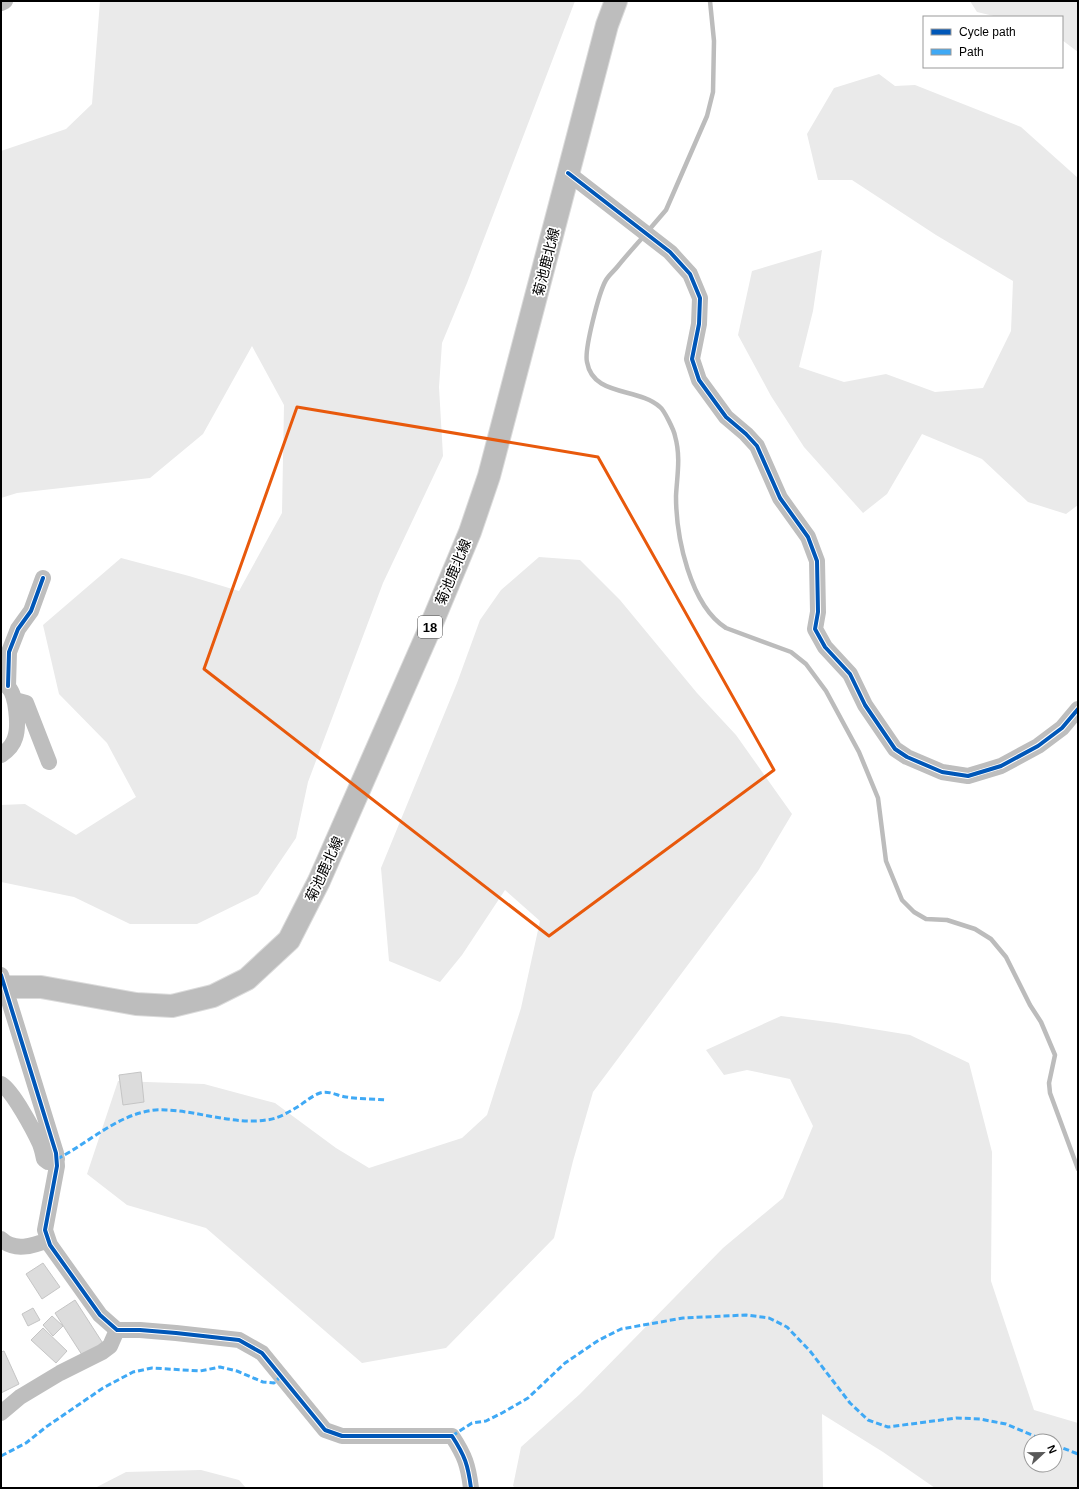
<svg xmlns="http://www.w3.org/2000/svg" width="1079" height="1489" font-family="Arial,'Noto Sans JP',sans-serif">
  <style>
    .green { fill: #eaeaea; fill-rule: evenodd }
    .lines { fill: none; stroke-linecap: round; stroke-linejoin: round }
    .stream { stroke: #bcbcbc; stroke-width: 4.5 }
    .building { fill: #dcdcdc; stroke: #c5c5c5 }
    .primary-casing { stroke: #dbdbdb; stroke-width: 24 }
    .minor { stroke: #bebebe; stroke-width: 16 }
    .primary { stroke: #bdbdbd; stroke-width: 22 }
    .quiet { stroke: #3fa9f5; stroke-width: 3; stroke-dasharray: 6 3; stroke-linecap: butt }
    .cycleway-casing { stroke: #fff; stroke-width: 6 }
    .cycleway { stroke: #0057b8; stroke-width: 4 }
    .marked { fill: none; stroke: #e8590c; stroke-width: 3; stroke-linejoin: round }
    .labels { text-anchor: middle; stroke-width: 3.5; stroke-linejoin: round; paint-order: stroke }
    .shield { fill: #fff; stroke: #4c4c4c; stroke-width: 1 }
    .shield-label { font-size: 13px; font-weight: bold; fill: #000 }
    .street-label { font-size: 14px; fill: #000; stroke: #fff }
  </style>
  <rect width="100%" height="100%" fill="#fff"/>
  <path class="green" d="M100,1H575L467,283L442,343L439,387L443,456L383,583L308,782L296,838L258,894L197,924H130L74,897L1,882V805L25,804L76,835L136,797L107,743L59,694L43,625L121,558L189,576L239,591L282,513L284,405L252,346L203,434L150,478L17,493L1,498V151L66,129L92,104Z
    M970,1H1078V52L1062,40V17H998L977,12Z
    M879,74L895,86L915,85L1021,127L1078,178V505L1066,514L1028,502L982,459L922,434L887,494L863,513L804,447L771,396L738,335L752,271L822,250L813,311L799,367L844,382L886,374L935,392L983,388L1011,331L1013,281L936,235L852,180H818L807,134L834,88Z
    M539,557L580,560L620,600L697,693L736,735L792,814L758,871L593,1092L573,1161L554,1238L446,1348L362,1363L206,1228L127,1205L87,1174L118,1081L204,1084L275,1103L336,1148L369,1168L462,1138L487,1115L521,1008L540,921L505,890L462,955L440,982L389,961L381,868L457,683L480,620L501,590Z
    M781,1016L836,1023L910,1035L969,1063L992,1152L991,1281L1034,1410L1078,1423V1488H935L883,1452L822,1414L823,1488H516L513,1486L521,1447L580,1394L723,1248L783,1198L813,1126L790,1079L747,1070L724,1075L706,1050ZM1031,1441H1055V1465H1031Z
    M201,1470L239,1480L246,1488H95L126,1472Z"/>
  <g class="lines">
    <path class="stream" d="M648,231L666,210L707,116L713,92L714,41L710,1
      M644,236C635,246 626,256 618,266C614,271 609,275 606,280C599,292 584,350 587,362C593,397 638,387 660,407C664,410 674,430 675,436C681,457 677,476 676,496C676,537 690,605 726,628L791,652L806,664L826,691L859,752L878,798L886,861L902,900L914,912L926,919L947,920L975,929L991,939L1006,957L1030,1005L1041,1022L1055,1055L1049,1083L1050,1093L1078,1169"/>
  </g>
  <path class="building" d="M141,1072L144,1102L123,1105L119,1075Z
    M43,1263L60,1287L42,1299L26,1274Z
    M75,1300L104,1345L84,1358L55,1313Z
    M33,1308L40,1320L28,1326L22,1314Z
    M52,1316L63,1326L53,1336L43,1325Z
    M43,1328L67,1351L56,1363L31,1340Z
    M4,1351L19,1384L1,1393V1352Z"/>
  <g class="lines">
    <g class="primary-casing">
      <path id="primary" d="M1,987H41L136,1004L172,1006L213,996L247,979L289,940L319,881L427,635L470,532L489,476L607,25L616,1"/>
    </g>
    <path class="minor" d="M1,3L5,1
      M568,173L670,252L690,274L700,298L699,324L692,359L699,380L726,417L746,434L757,446L780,498L808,537L817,561L818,612L815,629L825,647L850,674L865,705L895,749L907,757L942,772L968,776L1001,766L1038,746L1062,728L1078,709
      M1,684C3,684 5,685 7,686C17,694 19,727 15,738C13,745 7,751 1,755
      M8,686L9,652L18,629L31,611L43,578
      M15,700L26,703L49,762
      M1,975L56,1153L57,1166L45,1230L50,1245L100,1315L117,1330H140L176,1333L239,1340L262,1353L325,1430L342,1436H452C465,1456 468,1465 471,1488
      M1,1084C13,1091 34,1131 40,1144C42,1149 43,1154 44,1159L48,1162L57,1159
      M1,1239C14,1252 33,1246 48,1240
      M1,1413L20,1397L60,1373L102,1352L110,1346L117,1330"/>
    <use href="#primary" class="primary"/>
    <path class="quiet" d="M57,1159C91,1142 125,1107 166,1110C197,1111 236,1125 266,1120C278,1119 289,1112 299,1106C306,1101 312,1096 320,1093C328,1090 338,1096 346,1097C359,1099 373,1099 386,1100
      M452,1436L472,1423L486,1421L502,1413L528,1398L565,1363L599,1340L621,1329L683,1318L746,1315L769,1318L787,1327L810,1351L850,1403L868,1420L888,1427L956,1418L980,1419L1006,1424L1046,1441
      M1055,1445L1078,1454
      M1,1456L26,1443L46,1427L103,1388L133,1372L152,1368L200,1371L220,1367L237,1371L263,1382L274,1383L281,1376"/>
    <g class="cycleway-casing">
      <path id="cycleway" d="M568,173L670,252L690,274L700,298L699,324L692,359L699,380L726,417L746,434L757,446L780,498L808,537L817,561L818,612L815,629L825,647L850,674L865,705L895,749L907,757L942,772L968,776L1001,766L1038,746L1062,728L1078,709
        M8,686L9,652L18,629L31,611L43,578
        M1,975L56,1153L57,1166L45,1230L50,1245L100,1315L117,1330H140L176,1333L239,1340L262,1353L325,1430L342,1436H452C465,1456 468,1465 471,1488"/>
    </g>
    <use href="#cycleway" class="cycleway"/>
  </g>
  <path class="marked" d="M297,407L598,457L774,770L549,936L204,669Z"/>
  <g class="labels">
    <rect class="shield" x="418" y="616" width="24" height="22" rx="3"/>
    <g class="shield-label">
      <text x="430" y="632">18</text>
    </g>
    <g class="street-label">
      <text transform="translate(546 262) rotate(-76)" y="5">菊池鹿北線</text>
      <text transform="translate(453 572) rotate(-67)" y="5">菊池鹿北線</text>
      <text transform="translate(324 869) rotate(-65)" y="5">菊池鹿北線</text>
    </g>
  </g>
  <rect width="1079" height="1489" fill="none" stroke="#000000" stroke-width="4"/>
  <rect x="923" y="16" width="140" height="52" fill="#ffffff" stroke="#999999"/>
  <rect x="931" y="29" width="20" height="6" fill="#0057b8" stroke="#999999"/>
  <text x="959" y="36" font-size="12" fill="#000000">Cycle path</text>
  <rect x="931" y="49" width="20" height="6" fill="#3fa9f5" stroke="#999999"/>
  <text x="959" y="56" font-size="12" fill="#000000">Path</text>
  <g transform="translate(1043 1453) rotate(68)"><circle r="19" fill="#ffffff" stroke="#999999"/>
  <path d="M0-3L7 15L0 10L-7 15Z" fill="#595959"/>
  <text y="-6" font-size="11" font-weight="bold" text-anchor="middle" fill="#000000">N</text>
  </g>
</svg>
